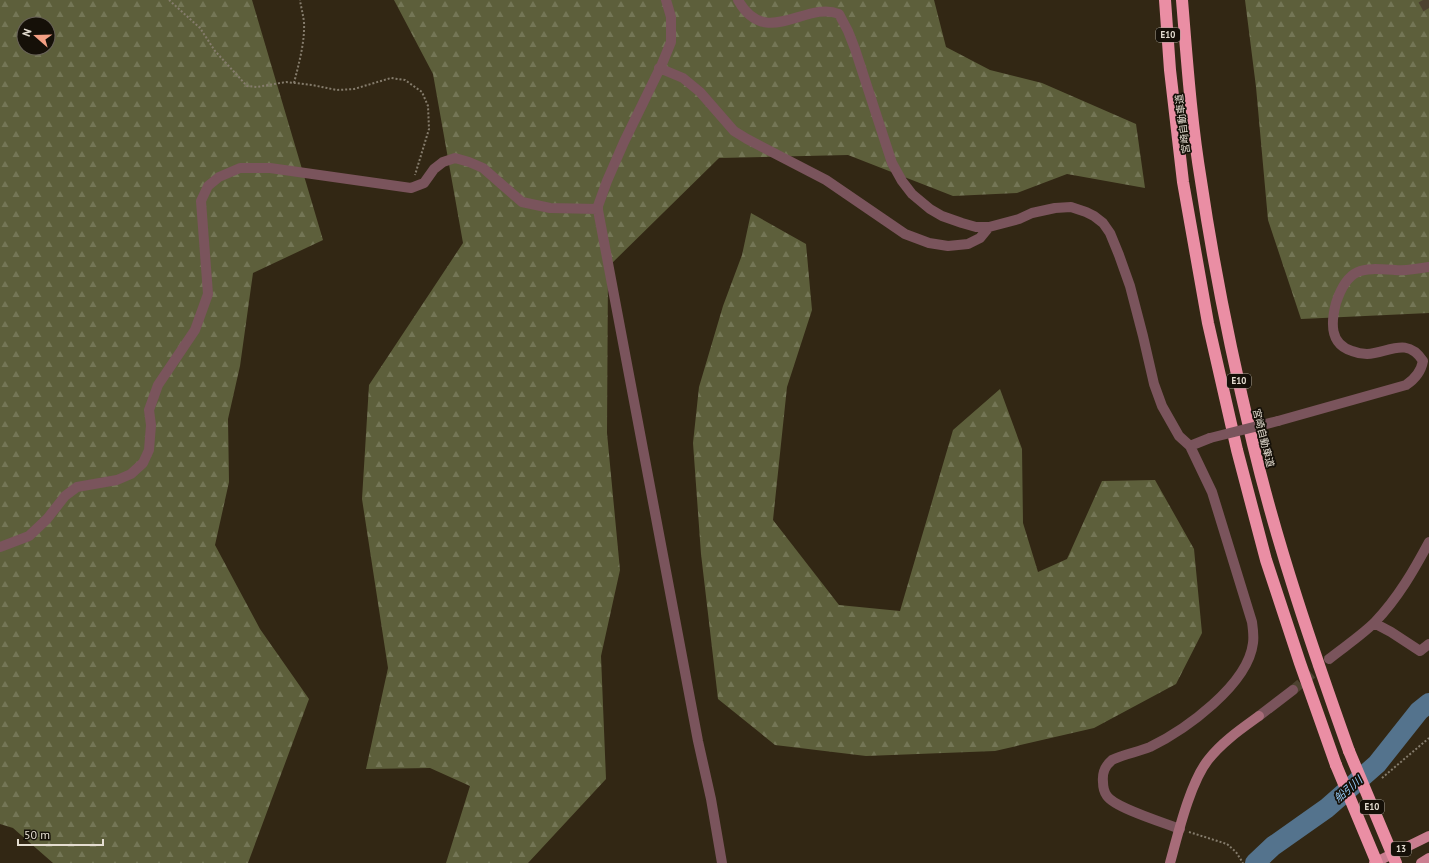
<svg xmlns="http://www.w3.org/2000/svg" width="1429" height="863" font-family="'PT Sans','Noto Sans JP',sans-serif">
  <style>
    .forest { fill: url(#forest-firs); fill-rule: evenodd }
    .lines { fill: none; stroke-linecap: round; stroke-linejoin: round }
    .river { stroke: #54738d; stroke-width: 20 }
    .street-tunnel { stroke: #4d4230; stroke-width: 10; stroke-dasharray: 10 5; stroke-linecap: butt }
    .secondary-tunnel { stroke: #4d4230; stroke-width: 10; stroke-dasharray: 10 5; stroke-linecap: butt }
    .path { stroke: #857c6c; stroke-width: 2; stroke-dasharray: 2 2; stroke-linecap: butt }
    .street { stroke: #7a545c; stroke-width: 10 }
    .secondary { stroke: #a76c79; stroke-width: 10 }
    .primary { stroke: #ca7e90; stroke-width: 10 }
    .highway { stroke: #ea8ea4; stroke-width: 12 }
    .street-bridge { stroke: #7a545c; stroke-width: 10 }
    .highway-bridge { stroke: #ea8ea4; stroke-width: 12 }
    .labels { text-anchor: middle; stroke-width: 3.5; stroke-linejoin: round; paint-order: stroke }
    .shield { fill: #151008; stroke: #a6a095; stroke-width: 1 }
    .shield-label { font-size: 9px; font-weight: bold; fill: #e4ddd1 }
    .street-label { font-size: 10px; fill: #e4ddd1; stroke: #151008 }
    .water-label { font-size: 11px; font-style: italic; fill: #95cbf7; stroke: #151008 }
  </style>
  <defs>
    <pattern id="forest-firs" width="22" height="20" patternUnits="userSpaceOnUse"><rect width="22" height="20" fill="#5d5f3b"/><path d="M5 1l3.5 6h-7zM16 11l3.5 6h-7z" fill="#747656"/></pattern>
  </defs>
  <rect width="100%" height="100%" fill="#322714"/>
  <path class="forest" d="M0,0H252L323,240L253,273L240,366L228,419L229,482L215,545L260,629L309,699L248,863H53L13,828L0,824ZM24,24H48V48H24Z
    M394,0H934L946,47L990,70L1042,83L1136,124L1145,188L1067,174L1017,193L953,196L848,155L719,158L608,267L607,433L620,570L601,656L606,779L528,863H446L470,786L430,768L366,769L388,668L362,499L369,385L463,243L433,74Z
    M1245,0H1429V313L1301,319L1268,220L1256,87Z
    M751,213L806,244L812,310L787,387L773,520L839,605L900,611L953,430L1000,389L1022,449L1023,523L1038,572L1067,559L1102,481L1155,480L1194,549L1202,633L1176,684L1094,728L995,751L866,756L775,745L718,699L701,554L693,443L699,387L723,306L742,255Z"/>
  <g class="lines">
    <path class="river" d="M1255,863L1273,846L1327,808L1377,764L1419,711L1429,703"/>
    <path class="street-tunnel" d="M1293,690L1329,659"/>
    <path class="secondary-tunnel" d="M1423,0L1429,11"/>
    <path class="path" d="M169,0L200,28L215,51L247,86L257,87L286,82L312,85L337,90L354,89L391,78L405,80L422,92L428,106L429,129L415,175
      M294,83C299,63 305,42 304,22C303,14 301,7 300,0
      M1382,778L1429,738
      M1189,832L1227,844L1236,852L1243,863"/>
    <path class="street" d="M666,0L671,17V42L662,64L624,142L607,181L598,206V210L698,741L711,799L722,863
      M738,0C766,50 806,0 839,14L848,31L855,49L892,163L902,181L912,194L930,209L942,216L962,223L976,227H989L1019,219L1032,213L1055,208L1071,207L1086,212L1094,216L1103,223L1110,233L1119,255L1130,286L1143,336L1154,384L1162,406L1179,436L1190,446L1212,492L1252,622C1253,629 1254,636 1253,643C1248,685 1185,730 1150,747C1138,752 1124,754 1112,760C1105,766 1102,772 1103,782C1103,786 1104,792 1107,796C1115,808 1165,823 1180,829
      M659,68L683,78L700,92L734,131L747,139L826,180L905,234L929,243L948,246L968,244L980,238L989,227
      M1278,421L1406,385C1415,379 1421,372 1423,361C1407,336 1388,353 1367,354C1362,354 1357,353 1352,351C1329,344 1331,322 1336,303C1348,266 1363,268 1395,270C1406,271 1418,269 1429,267
      M1190,446L1210,438
      M0,547L29,536L47,519L65,496L77,487L117,480L131,474L143,463L149,450L151,425L149,410L158,385L195,330L208,294L201,201L208,186L219,177L240,168H270L411,188L424,183L434,169L443,162L455,158L469,162L483,168L522,202L550,208L598,209
      M1374,623L1391,632L1420,651L1429,644
      M1329,659C1344,647 1362,635 1375,622C1398,598 1414,570 1429,542
      M1259,716L1293,690"/>
    <path class="secondary" d="M1170,863C1178,834 1190,783 1208,760C1222,742 1241,729 1259,716"/>
    <path class="primary" d="M1374,863L1429,836
      M1421,863L1429,858"/>
    <path class="highway" d="M1165,0L1170,70L1183,182L1208,323L1237,450L1266,560L1300,663L1336,765
      M1182,0C1187,60 1191,121 1201,181C1214,269 1232,357 1253,444C1278,548 1313,650 1349,751"/>
    <path class="street-bridge" d="M1210,438L1278,421"/>
    <path class="highway-bridge" d="M1349,751L1396,863
      M1336,765L1377,863"/>
  </g>
  <g class="labels">
    <g class="shield">
      <rect x="1156" y="28" width="24" height="14" rx="3"/>
      <rect x="1227" y="374" width="24" height="14" rx="3"/>
      <rect x="1360" y="800" width="24" height="14" rx="3"/>
      <rect x="1391" y="842" width="20" height="14" rx="3"/>
    </g>
    <g class="shield-label">
      <text x="1168" y="38">E10</text>
      <text x="1239" y="384">E10</text>
      <text x="1372" y="810">E10</text>
      <text x="1401" y="852">13</text>
    </g>
    <g class="street-label">
      <text transform="translate(1182 124) rotate(-97)" y="4">宮崎自動車道</text>
      <text transform="translate(1264 438) rotate(76)" y="4">宮崎自動車道</text>
    </g>
    <g class="water-label">
      <text transform="translate(1348 789) rotate(-41)" y="4">船引川</text>
    </g>
  </g>
  <g transform="translate(36 36) rotate(290)"><circle r="19" fill="#151008" stroke="#686258"/>
  <path d="M0-3L7 15L0 10L-7 15Z" fill="#f39f83"/>
  <text y="-6" font-size="11" font-weight="bold" text-anchor="middle" fill="#e4ddd1">N</text>
  </g>
  <path d="M18 839v6h85v-6" fill="none" stroke="#e4ddd1" stroke-width="2"/>
  <text x="24" y="839" font-size="12" fill="#e4ddd1" stroke="#151008" stroke-width="3" paint-order="stroke">50 m</text>
</svg>
